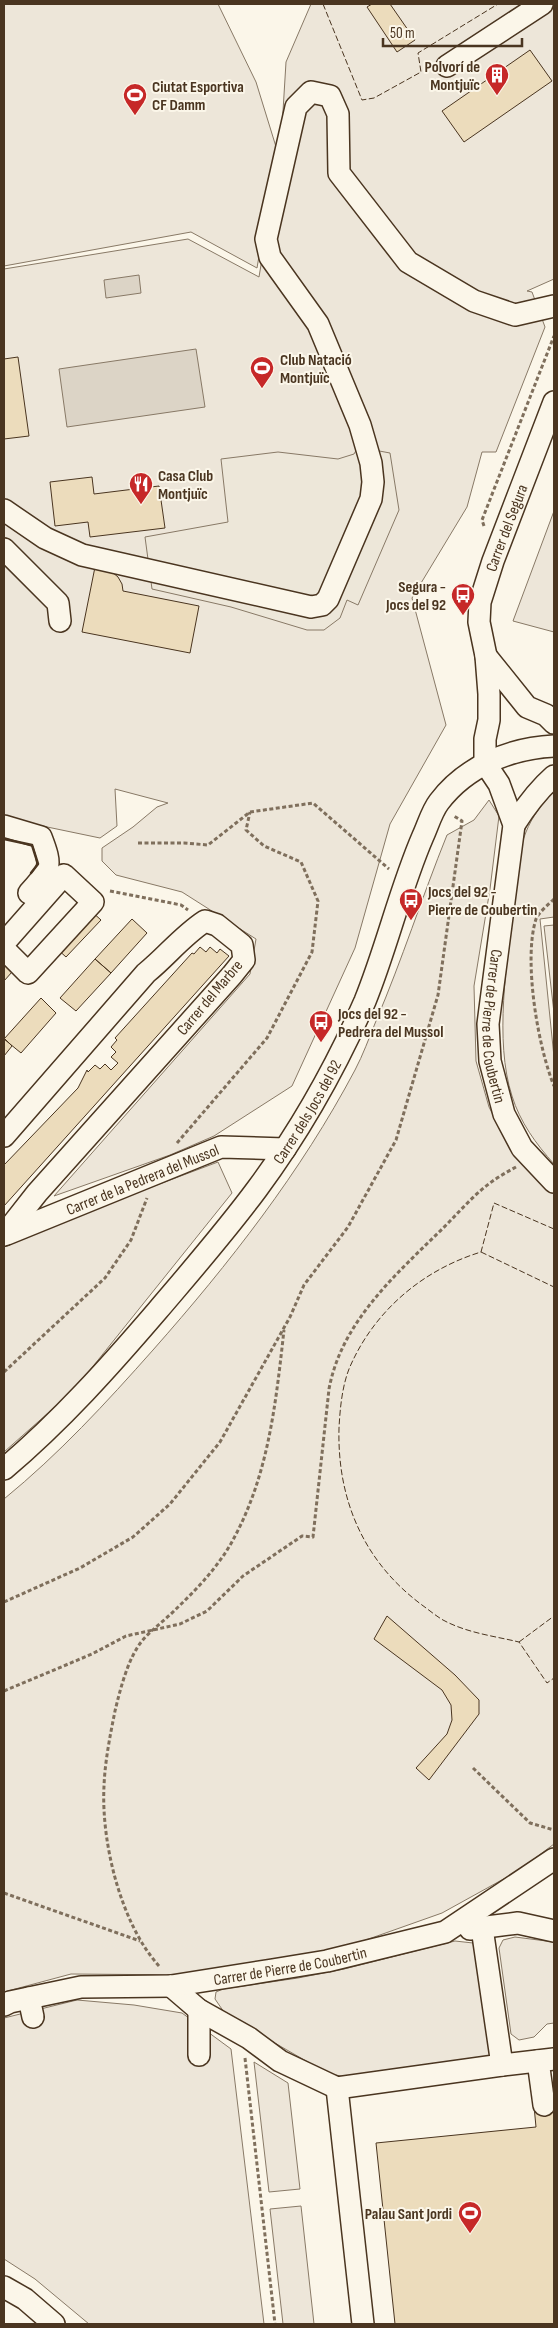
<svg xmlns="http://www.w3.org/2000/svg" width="558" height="2328" font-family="'Sofia Sans Condensed',sans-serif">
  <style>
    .green { fill: #ede6d9; stroke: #887966 }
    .parking { fill: #ede7d9; stroke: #887966 }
    .water { fill: #dcd4c6; stroke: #887966 }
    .building { fill: #ecdcbc; stroke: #4a3520 }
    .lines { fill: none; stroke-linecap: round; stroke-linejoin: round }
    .minor-casing { stroke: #4a3520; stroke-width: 24 }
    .path { stroke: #7f6f5c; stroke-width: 3; stroke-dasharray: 4 2.5; stroke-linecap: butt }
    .minor { stroke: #fbf6e9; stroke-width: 21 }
    .fence { stroke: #4a3520; stroke-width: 1; stroke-dasharray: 6 2.5; stroke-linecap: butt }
    .wall { stroke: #4a3520; stroke-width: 2.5 }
    .labels { text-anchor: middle; stroke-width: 4; stroke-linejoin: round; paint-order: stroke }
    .poi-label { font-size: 16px; font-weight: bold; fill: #4a3520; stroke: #fbf6e9; text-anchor: start }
    .street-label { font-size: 16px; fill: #4a3520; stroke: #fbf6e9 }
  </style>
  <rect width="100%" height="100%" fill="#fbf6e9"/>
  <path class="green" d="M4,4H218L256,82L277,150L257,268L191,232L4,266Z
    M311,4H554V279L527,291L532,292L545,327L496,452H482L467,507L412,598L446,725L390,824L355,948L292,1086L214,1136L170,1155L54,1196L250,974L256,939L182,892L116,875L102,861V848L133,827L157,807L168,803L115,789L117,826L100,838L4,818V269L188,239L259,277L281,144L286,62Z
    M554,511V632L513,621Z
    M554,792V917L540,919L554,1057V1164C536,1144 520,1122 512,1096C494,1040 507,962 514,903C516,881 517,853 526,832C532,817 542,803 554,792Z
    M489,800L499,816L490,889L474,986L476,1061L489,1107L509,1146L536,1177L554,1192V1844L518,1871L442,1913L346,1947L268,1964L193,1975L71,1974L4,1992V1499C59,1454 106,1403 153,1350C229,1264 301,1172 355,1070C363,1055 369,1038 376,1021C402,960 422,897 447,835L474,820Z
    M554,925V1013L544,926Z
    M218,1162L232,1193L74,1390L4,1452V1247L130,1195Z
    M515,1937L554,1942V2023L547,2024L534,2037L519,2040L511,2034L499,1948L503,1940Z
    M455,1941L473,1943L492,2056L345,2077L327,2073L226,2015L215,1999L216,1992L223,1989L298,1978L344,1969Z
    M77,2000L134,2005L182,2013L231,2049L264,2324H89L35,2279L4,2259V2018Z
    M254,2062L288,2083L300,2189L269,2192Z
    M301,2206L314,2324H283L270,2209Z"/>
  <path class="parking" d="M358,447L390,453L399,510L358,605L347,600L340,618L324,630H307L231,607L152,589L145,537L228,522L221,459L278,452L338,459L354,454Z"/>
  <path class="water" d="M139,275L141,293L106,298L104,280Z
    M196,349L205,407L67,427L59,369Z"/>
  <path class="building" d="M372,4H390L415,40L397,52L367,7Z
    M530,50L552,81L464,142L442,111Z
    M18,357L29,436L4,439V359Z
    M92,477L94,494L159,486L165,528L90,537L88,522L55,526L50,482Z
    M95,567L112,572L118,577L122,584L123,591L199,606L190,653L82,632Z
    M91,911L101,920L66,957L56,948Z
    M132,919L147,933L111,973L95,959Z
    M200,947L206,952L210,947L217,953L220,949L229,956L4,1206V1165L78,1088L87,1070L88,1072L95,1065L100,1069L105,1064L111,1070L118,1063L111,1057L116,1052L111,1047L117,1040L115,1038L192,953L194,954Z
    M95,959L111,973L76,1011L60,998Z
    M4,964L12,972L4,981Z
    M41,998L56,1013L21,1053L4,1039Z
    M4,1038L12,1046L4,1056Z
    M387,1616L455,1675L479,1700V1714L429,1780L416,1768L447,1734L452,1720L451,1705L442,1690L374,1639Z
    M554,2104V2324H395L376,2143L536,2127L534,2106Z"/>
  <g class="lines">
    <g class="minor-casing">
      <g id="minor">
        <path d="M447,66L542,4"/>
        <path d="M4,510L45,538L82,555L311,607L322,605L328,599L371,499L373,482L371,463L360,425L318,324L270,257L266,239L296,107L311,92L330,96L338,114L339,173L408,262L474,301L515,315L554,306"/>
        <path d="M4,549L58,603L60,621"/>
        <path d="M486,656L527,707L546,715L554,723"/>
        <path id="s1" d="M485,763L499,784L514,825L488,1024L490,1061L504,1114L522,1148L554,1182"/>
        <path id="s2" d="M485,763V739L489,720V694L486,656L479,622L480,602L493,561L554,402"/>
        <path d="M514,825C526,806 538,790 554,776"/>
        <path d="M4,826L41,837C53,868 50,869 29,893"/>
        <path d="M4,943L64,875L93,902L28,973L4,949"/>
        <path d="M4,1136L146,973C166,957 182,936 205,921L217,925L242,945L244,960L232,975L37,1193L4,1235"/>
        <path id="s3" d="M7,1234L221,1147L285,1149"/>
        <path id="s4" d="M4,1469C61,1421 110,1366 158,1310C192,1270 226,1231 257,1189C300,1131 336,1067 365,1001C387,947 400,889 423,836C428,825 432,811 439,802C466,766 511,748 554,746"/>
        <path d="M470,1929L518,1923L554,1931"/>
        <path d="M171,1986L199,2010L249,2038L280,2061L337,2088L502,2065L482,1928"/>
        <path d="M29,1998L33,2017"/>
        <path id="s5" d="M4,2005L10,2002L81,1987L171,1986L272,1970L327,1961L445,1932L554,1859"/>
        <path d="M199,2010V2055"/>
        <path d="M538,2061L544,2105"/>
        <path d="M502,2065L554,2059"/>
        <path d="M337,2088L363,2324"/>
        <path d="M4,2287L25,2299L54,2324"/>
      </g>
    </g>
    <path class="path" d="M484,526L482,520L554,336
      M138,843H184L208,845L250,812L313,803L389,869
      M110,891L181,905L188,910
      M554,899C549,904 539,912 536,919C523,960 538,1047 554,1086
      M177,1143L267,1038L312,952L318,901L301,862L264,846L246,830L250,812
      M4,1372L105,1278L131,1240L147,1198
      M4,1602L80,1568L133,1537L170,1504L220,1442L290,1317L304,1285L348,1227L396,1140L438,995L462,821L454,816
      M4,1691L92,1654L126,1636L180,1624L207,1611L243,1576L302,1536L313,1537L329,1389C341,1324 392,1278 438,1233C455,1217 471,1197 490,1183C498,1177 507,1172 516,1167
      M473,1768L530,1823L554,1830
      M4,1893L140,1941
      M159,1966C121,1924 101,1843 104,1786C105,1761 110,1736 115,1711C120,1690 128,1658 142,1641C151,1630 164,1621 175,1610C197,1589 220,1565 234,1538C269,1473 276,1401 284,1330
      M245,2058L275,2324"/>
    <use href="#minor" class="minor"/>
    <path class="fence" d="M323,4L362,100L374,98L421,72L418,53L498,4
      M554,1229L494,1203L481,1252C422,1270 373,1312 349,1369C342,1387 340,1409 339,1428C337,1500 364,1562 422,1605C429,1610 436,1616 443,1620C467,1633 494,1636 519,1642L547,1683L554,1678
      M481,1252L554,1287
      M519,1642L554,1616"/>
    <path class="wall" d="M4,839L32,845L38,864L31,873"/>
  </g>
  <defs>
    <g id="building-pin" transform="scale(1.25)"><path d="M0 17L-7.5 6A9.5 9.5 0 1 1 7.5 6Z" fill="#c62828" stroke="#fbf6e9"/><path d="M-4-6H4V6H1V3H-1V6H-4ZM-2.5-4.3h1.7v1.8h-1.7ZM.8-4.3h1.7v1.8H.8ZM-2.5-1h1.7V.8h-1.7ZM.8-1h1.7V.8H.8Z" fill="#fff"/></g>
    <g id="stadium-pin" transform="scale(1.25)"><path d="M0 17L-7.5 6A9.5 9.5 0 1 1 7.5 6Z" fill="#c62828" stroke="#fbf6e9"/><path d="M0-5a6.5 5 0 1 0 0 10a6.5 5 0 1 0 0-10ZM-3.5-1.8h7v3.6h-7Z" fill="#fff"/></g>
    <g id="restaurant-pin" transform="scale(1.25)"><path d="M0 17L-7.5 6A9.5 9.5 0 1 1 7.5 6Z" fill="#c62828" stroke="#fbf6e9"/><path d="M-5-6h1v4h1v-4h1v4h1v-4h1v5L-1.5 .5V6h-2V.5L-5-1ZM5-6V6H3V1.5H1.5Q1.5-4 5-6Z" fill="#fff"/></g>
    <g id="bus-pin" transform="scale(1.25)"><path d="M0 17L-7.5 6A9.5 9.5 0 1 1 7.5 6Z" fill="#c62828" stroke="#fbf6e9"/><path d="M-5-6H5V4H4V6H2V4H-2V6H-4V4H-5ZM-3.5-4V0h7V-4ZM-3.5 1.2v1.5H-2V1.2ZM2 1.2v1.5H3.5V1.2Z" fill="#fff"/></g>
  </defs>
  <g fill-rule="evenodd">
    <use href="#building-pin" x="497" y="75"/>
    <use href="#stadium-pin" x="135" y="95"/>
    <use href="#stadium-pin" x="262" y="368"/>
    <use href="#restaurant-pin" x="141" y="484"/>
    <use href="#bus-pin" x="463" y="595"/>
    <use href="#bus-pin" x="411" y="900"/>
    <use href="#bus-pin" x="321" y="1022"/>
    <use href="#stadium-pin" x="470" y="2213"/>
  </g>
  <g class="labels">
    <g class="poi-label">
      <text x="480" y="72" text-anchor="end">Polvorí de<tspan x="480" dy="18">Montjuïc</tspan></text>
      <text x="152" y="92">Ciutat Esportiva<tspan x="152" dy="18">CF Damm</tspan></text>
      <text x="280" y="365">Club Natació<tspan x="280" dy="18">Montjuïc</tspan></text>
      <text x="158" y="481">Casa Club<tspan x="158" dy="18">Montjuïc</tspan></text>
      <text x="446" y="592" text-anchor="end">Segura -<tspan x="446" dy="18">Jocs del 92</tspan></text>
      <text x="428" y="897">Jocs del 92 -<tspan x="428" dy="18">Pierre de Coubertin</tspan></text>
      <text x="338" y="1019">Jocs del 92 -<tspan x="338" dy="18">Pedrera del Mussol</tspan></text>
      <text x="452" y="2219" text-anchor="end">Palau Sant Jordi</text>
    </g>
    <g class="street-label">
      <text dy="6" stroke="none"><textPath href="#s2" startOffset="241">Carrer del Segura</textPath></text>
      <text transform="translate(209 997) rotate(-50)" y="6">Carrer del Marbre</text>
      <text dy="6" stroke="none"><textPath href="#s1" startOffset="272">Carrer de Pierre de Coubertin</textPath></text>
      <text dy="6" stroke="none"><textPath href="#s4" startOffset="470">Carrer dels Jocs del 92</textPath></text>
      <text dy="6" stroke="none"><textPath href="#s3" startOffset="146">Carrer de la Pedrera del Mussol</textPath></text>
      <text dy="6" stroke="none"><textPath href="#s5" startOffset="290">Carrer de Pierre de Coubertin</textPath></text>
    </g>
  </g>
  <rect width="558" height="2328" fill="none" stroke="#4a3520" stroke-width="10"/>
  <path d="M383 38v8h139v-8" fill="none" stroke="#4a3520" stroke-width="2.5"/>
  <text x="390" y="38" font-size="15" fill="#4a3520" stroke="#fbf6e9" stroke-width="4" paint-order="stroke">50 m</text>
</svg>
